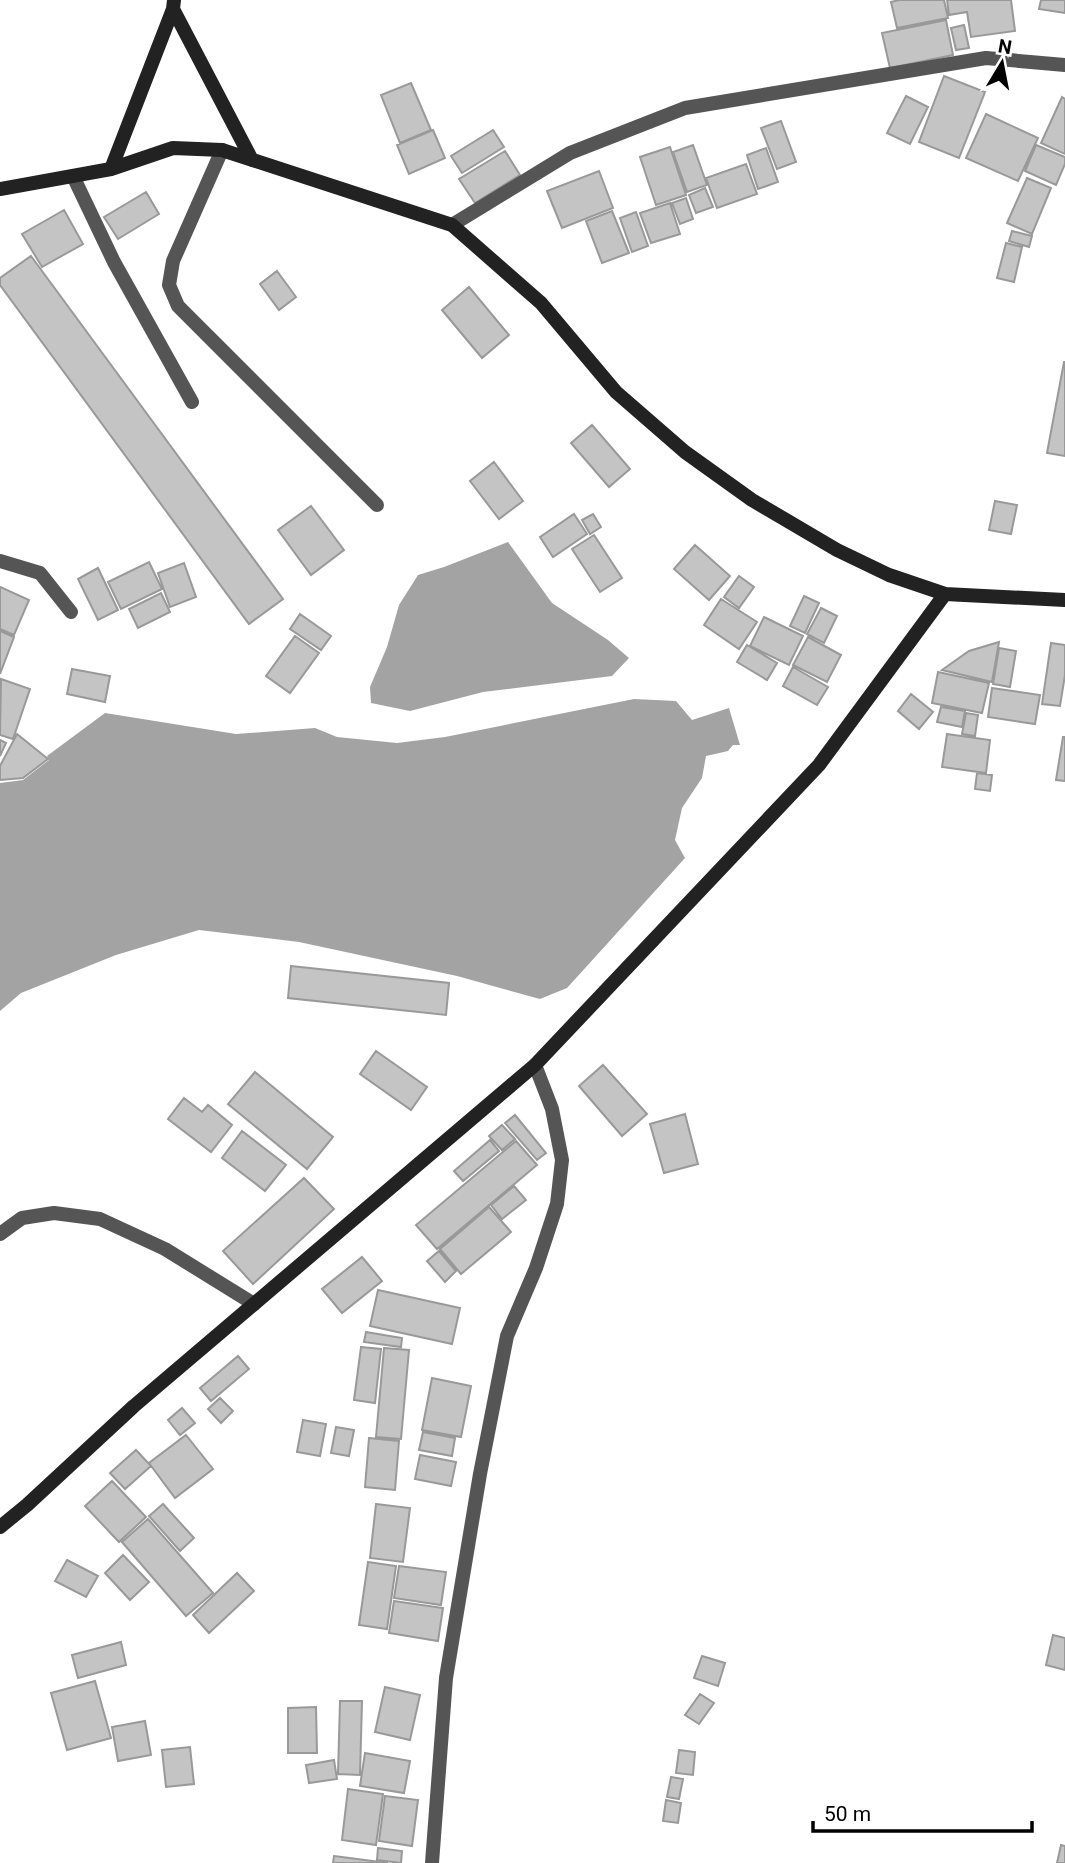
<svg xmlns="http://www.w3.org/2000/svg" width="1065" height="1863" font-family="Roboto,sans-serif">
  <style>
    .water { fill: #a3a3a3 }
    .building { fill: #c4c4c4; stroke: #999; stroke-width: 2 }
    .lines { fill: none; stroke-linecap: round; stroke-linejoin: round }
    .lane { stroke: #555; stroke-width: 14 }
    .street { stroke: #555; stroke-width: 14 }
    .secondary { stroke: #222; stroke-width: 14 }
  </style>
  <rect width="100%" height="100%" fill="#fff"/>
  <path class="water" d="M508,542L552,603L608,640L629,658L612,676L483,692L410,711L371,703L370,687L387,647L399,605L418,575L444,567Z
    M634,699L676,701L692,720L729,708L740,745H733L728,751L706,756L702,778L682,808L675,840L685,858L567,988L540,999L457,976L299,942L199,930L116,955L21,993L0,1011V783L23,780L49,760L47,756L105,713L236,734L315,728L337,737L397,743L445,737Z"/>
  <path class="building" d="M899,0H944L948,18L897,28L891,2Z
    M947,0H1011L1015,31L971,37L967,12L949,15Z
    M1041,0H1065V13L1039,9Z
    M946,20L953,55L890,68L882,33Z
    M964,25L969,48L956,50L951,28Z
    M944,76L985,92L959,158L919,142Z
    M411,83L431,130L400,143L381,95Z
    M906,96L928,107L910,144L887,133Z
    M1062,97L1065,99V154L1041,143Z
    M986,114L1038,138L1018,181L966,158Z
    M781,121L796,162L777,169L761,128Z
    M433,130L445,158L409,174L397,145Z
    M493,130L504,147L462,173L451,156Z
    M693,145L707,185L687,192L673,152Z
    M1036,145L1065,157V164L1056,185L1025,171Z
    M670,147L686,195L656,205L640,157Z
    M766,148L778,182L758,189L747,155Z
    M505,151L520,175L475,203L459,179Z
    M746,164L757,194L717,208L706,178Z
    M599,171L613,208L562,228L547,191Z
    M1027,178L1051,188L1032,234L1007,223Z
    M705,188L713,207L696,213L689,195Z
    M146,192L159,214L118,239L104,217Z
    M686,198L693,219L680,224L672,203Z
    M670,203L680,234L651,243L640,213Z
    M64,210L83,244L42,267L22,234Z
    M612,211L629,253L602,263L586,221Z
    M636,212L648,246L632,252L620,218Z
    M1012,231L1032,236L1029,247L1009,241Z
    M1006,243L1022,247L1014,282L997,278Z
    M31,256L283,599L249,624L0,285V278Z
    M277,271L296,297L279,310L260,284Z
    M469,287L509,335L482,358L442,310Z
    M1064,362H1065V456L1047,453Z
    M592,425L630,469L609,487L571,443Z
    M494,462L523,501L499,519L470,481Z
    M995,501L1017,505L1011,534L989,530Z
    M311,506L344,550L311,575L278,530Z
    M574,514L587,534L553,557L540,537Z
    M593,514L601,527L590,534L582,520Z
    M594,535L622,578L600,592L572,549Z
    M695,545L730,576L709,600L674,569Z
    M149,562L162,589L121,609L108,582Z
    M184,563L196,597L170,607L158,573Z
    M98,568L118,610L98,620L78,579Z
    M739,576L754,587L739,608L724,597Z
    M0,587L29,600L14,635L0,629Z
    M161,593L170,612L138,628L129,609Z
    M804,596L819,603L805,633L790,626Z
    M721,599L757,622L739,649L704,625Z
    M821,608L837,616L824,643L807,634Z
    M300,614L331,636L321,650L290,629Z
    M764,617L803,636L789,665L750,646Z
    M0,631L14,637L0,674Z
    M295,636L319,653L290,693L266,676Z
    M808,637L841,655L827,682L793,665Z
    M999,642L992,682L942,670L969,651Z
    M1051,643L1065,645V675L1060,706L1042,704Z
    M747,645L777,663L767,680L737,662Z
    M999,648L1016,651L1010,687L993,684Z
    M793,667L828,687L817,705L783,686Z
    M72,669L110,676L105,702L67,694Z
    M938,672L989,683L982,713L932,703Z
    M1,679L30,689L13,739L0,735Z
    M992,688L1040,695L1035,724L988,717Z
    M911,694L933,712L919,729L898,711Z
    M941,707L965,711L962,727L937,722Z
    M966,713L978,715L975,736L962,734Z
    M17,734L48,759L23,778L0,780V766Z
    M947,734L990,740L986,773L942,767Z
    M1063,737H1065V781L1056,780Z
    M0,740L6,743L0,756Z
    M977,773L992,775L990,791L975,789Z
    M291,966L449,983L446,1015L288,998Z
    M376,1051L427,1087L411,1110L360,1074Z
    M603,1065L647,1114L622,1136L579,1086Z
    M255,1072L333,1137L307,1169L228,1104Z
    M184,1098L202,1112L208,1105L232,1125L211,1152L168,1119Z
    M685,1114L698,1164L664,1173L650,1124Z
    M515,1115L546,1153L537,1160L505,1123Z
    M502,1125L515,1139L502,1150L489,1136Z
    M242,1131L286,1165L265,1191L222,1158Z
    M490,1140L499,1151L463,1181L454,1171Z
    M516,1141L537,1165L437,1249L416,1225Z
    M304,1178L334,1209L253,1284L223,1251Z
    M514,1186L526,1200L502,1219L491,1205Z
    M489,1207L511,1232L461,1274L440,1249Z
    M439,1251L456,1271L445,1282L427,1261Z
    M362,1257L382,1281L342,1313L322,1289Z
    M378,1290L460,1308L452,1344L370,1326Z
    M366,1332L402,1338L401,1347L364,1342Z
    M361,1347L381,1349L375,1403L354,1400Z
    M384,1348L409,1350L401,1439L376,1437Z
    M238,1356L249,1369L211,1401L200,1388Z
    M432,1378L471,1386L461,1437L422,1430Z
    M220,1398L233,1411L221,1423L208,1409Z
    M182,1408L195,1423L180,1435L168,1420Z
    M303,1420L326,1424L320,1456L297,1452Z
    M336,1427L354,1430L349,1456L331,1453Z
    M423,1432L455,1438L452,1456L419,1450Z
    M186,1435L213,1469L175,1498L149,1463Z
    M369,1438L399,1441L395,1490L365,1487Z
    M136,1450L151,1466L125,1489L110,1473Z
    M420,1455L456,1462L451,1486L415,1479Z
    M112,1481L146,1517L119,1542L85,1506Z
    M163,1504L194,1538L180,1551L149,1516Z
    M376,1504L410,1508L403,1562L370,1558Z
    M148,1519L213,1593L186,1616L122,1542Z
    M123,1555L149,1582L130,1600L105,1573Z
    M67,1560L98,1576L86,1597L55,1581Z
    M368,1562L396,1566L387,1629L359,1625Z
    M399,1566L446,1572L441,1605L394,1598Z
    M237,1573L254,1591L209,1633L193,1615Z
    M394,1601L443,1608L438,1641L389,1633Z
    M1053,1635L1065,1638V1670L1046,1665Z
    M121,1642L126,1665L78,1678L72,1655Z
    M702,1656L725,1663L718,1686L694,1678Z
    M95,1681L111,1738L67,1750L51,1693Z
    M385,1687L420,1695L410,1740L375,1732Z
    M700,1694L714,1703L699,1724L685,1715Z
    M340,1701H362L360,1775L338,1774Z
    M316,1707L317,1753H288V1708Z
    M145,1721L151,1755L118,1761L112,1727Z
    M190,1747L194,1784L166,1787L162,1750Z
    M679,1750L695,1752L693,1775L676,1773Z
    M365,1753L410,1761L404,1793L360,1786Z
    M334,1760L337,1779L309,1783L306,1765Z
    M671,1777L683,1779L679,1799L667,1797Z
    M348,1789L383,1794L376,1845L342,1840Z
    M385,1796L418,1800L412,1846L379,1841Z
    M666,1800L681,1803L678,1823L663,1821Z
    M1061,1845L1065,1846V1863H1057Z
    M378,1848L402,1851L401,1863L377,1860Z
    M334,1856L388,1863H333Z"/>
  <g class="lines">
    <path class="lane" d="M222,150L173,261L169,285L178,306L377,505
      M73,176L114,262L192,402"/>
    <path class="street" d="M452,225L570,153L685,108L986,58L1065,65
      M0,561L40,573L71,612
      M0,1234L22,1218L54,1213L100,1219L165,1249L254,1304
      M432,1863L446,1678L480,1474L507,1336L536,1268L557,1204L562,1160L552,1109L535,1065"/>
    <path class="secondary" d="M173,9L252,160
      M111,169L173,9L174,0
      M0,189L111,169L173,148L222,150L452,225L541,303L616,392L685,452L752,500L837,550L889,575L945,594L1065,600
      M0,1527L27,1505L134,1406L535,1065L819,765L945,594"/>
  </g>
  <g transform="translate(1002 63) rotate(10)" stroke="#ffffff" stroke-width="5" paint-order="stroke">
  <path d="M0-5L12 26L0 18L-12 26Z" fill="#000000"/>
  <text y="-10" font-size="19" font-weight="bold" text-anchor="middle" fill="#000000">N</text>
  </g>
  <path d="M813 1821v10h219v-10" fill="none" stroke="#000000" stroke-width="3.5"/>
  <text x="824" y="1821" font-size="21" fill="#000000" stroke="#ffffff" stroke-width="5" paint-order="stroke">50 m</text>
</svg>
